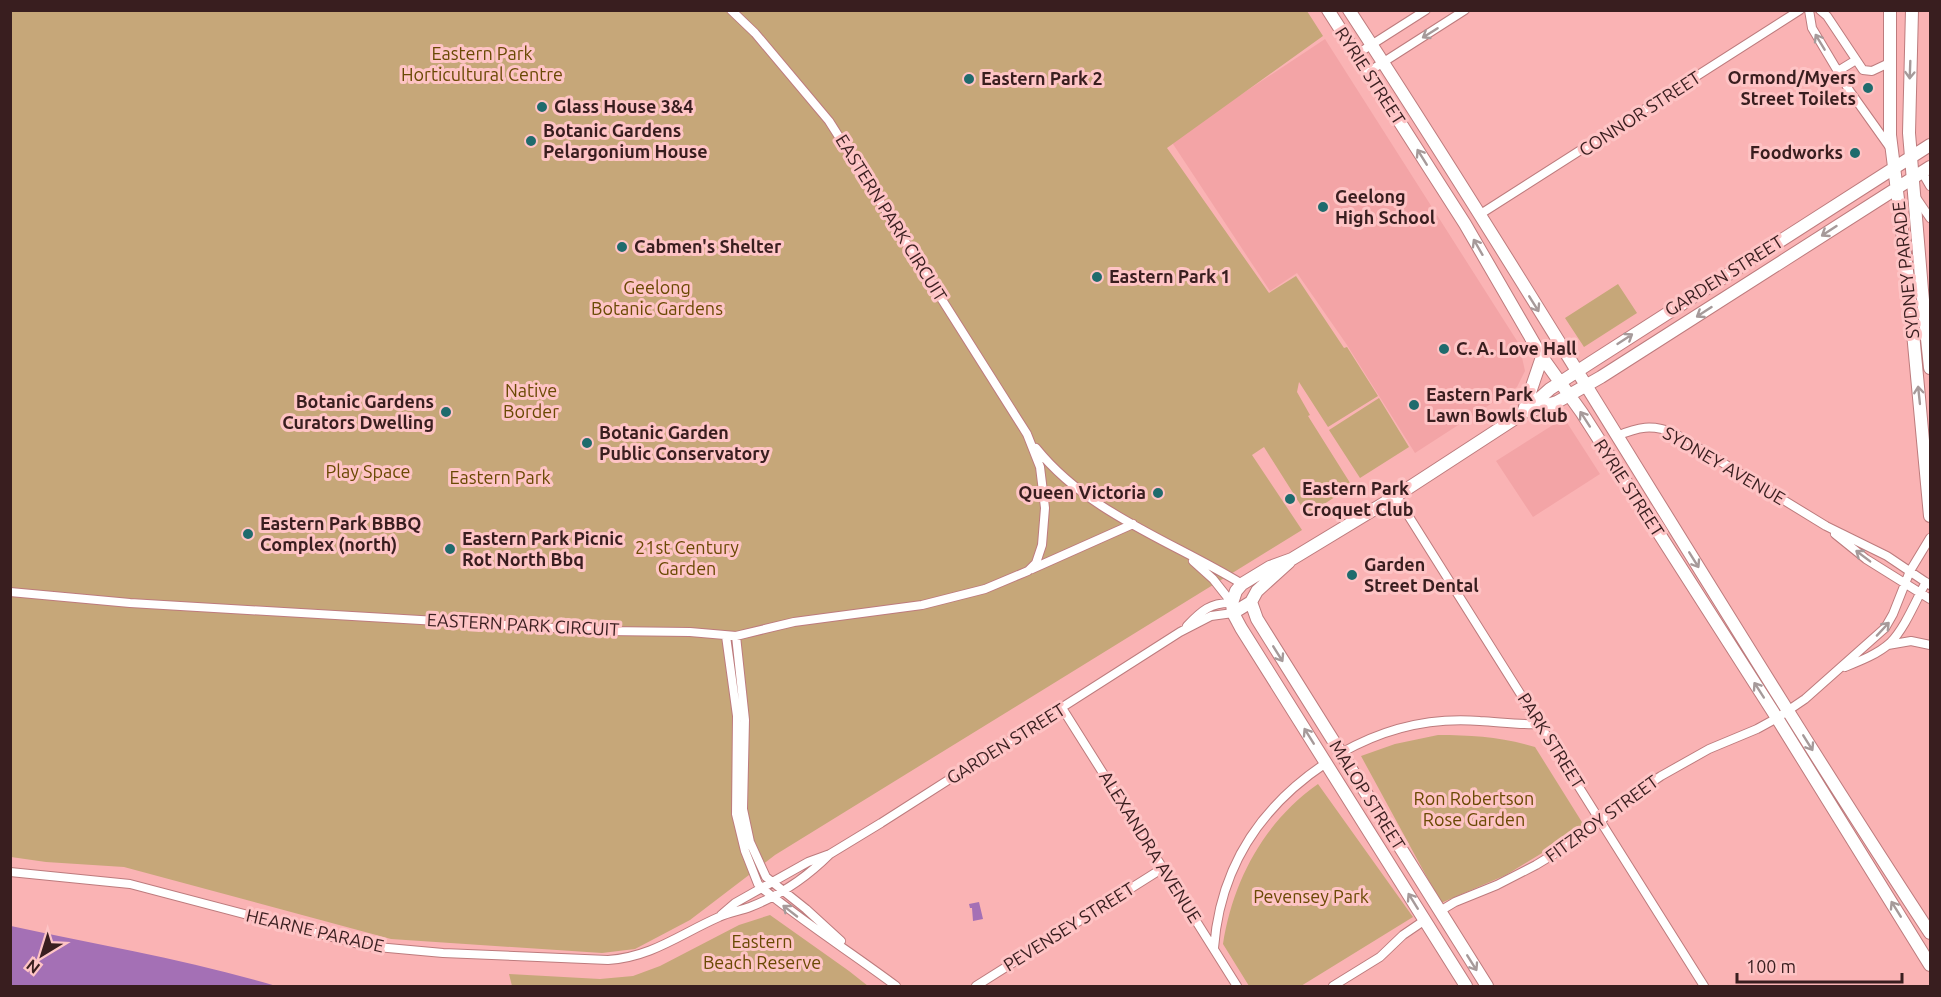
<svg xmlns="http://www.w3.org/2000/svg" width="1941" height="997" font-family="Ubuntu,sans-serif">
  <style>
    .built { fill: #f3a4a6 }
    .green { fill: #c6a779 }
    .water { fill: #a470b5 }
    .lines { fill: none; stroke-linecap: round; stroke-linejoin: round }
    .street-casing { stroke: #bd7b7d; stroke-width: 10 }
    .secondary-casing { stroke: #bd7b7d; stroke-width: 14 }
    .street { stroke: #fff; stroke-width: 8 }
    .secondary { stroke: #fff; stroke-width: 12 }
    .oneway { stroke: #a69a9a }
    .poi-dot { fill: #1f6b6d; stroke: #fec4c5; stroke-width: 2 }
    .labels { text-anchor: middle; stroke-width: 6; stroke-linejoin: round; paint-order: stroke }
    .park-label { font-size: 18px; fill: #6a4904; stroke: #fec4c5 }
    .street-label { font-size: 18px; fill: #391e1f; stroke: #fec4c5 }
    .poi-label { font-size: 18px; font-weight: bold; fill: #391e1f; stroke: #fec4c5; text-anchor: start }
  </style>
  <rect width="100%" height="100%" fill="#fab3b4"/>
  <path class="built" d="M1325,39L1519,344L1525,371L1517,387L1415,453L1347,345L1297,273L1270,291L1171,141Z
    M1564,418L1600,474L1533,517L1496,461Z"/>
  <path class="green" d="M11,11H1307L1323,36L1167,148L1269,293L1296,276L1344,348L1347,347L1378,396L1328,427L1299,382L1297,392L1310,415L1308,416L1352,486L1307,515L1264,447L1252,455L1302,530L775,855L690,920L635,949L602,953L391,939L124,867L46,862L11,857Z
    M1618,284L1637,313L1584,347L1565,318Z
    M1379,398L1409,447L1360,478L1329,430Z
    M1438,735C1472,735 1502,737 1535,747L1585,827L1506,875L1441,903L1361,756L1395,744Z
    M1318,784L1413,917L1301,986H1249L1223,944C1233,880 1264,822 1318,784Z
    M770,915L849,971L868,986H512L509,974L600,979L633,976L660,966L739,925Z"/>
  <path class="water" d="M979,902L983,919L973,921L972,908H970L969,904Z
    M11,926C99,945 189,960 276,986H11Z"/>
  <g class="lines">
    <g class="street-casing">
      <path id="street" d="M1809,10L1812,28L1849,90L1891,149
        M1820,10L1827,16L1863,70L1872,71L1889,63
        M1357,54L1426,10
        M1838,71L1856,60
        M1368,72L1465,10
        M1922,172L1930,186
        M1915,196L1930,218
        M1479,215L1800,10
        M1617,436C1638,427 1652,424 1674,433L1826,526L1887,556L1930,585
        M1036,448C1089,514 1172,541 1242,584
        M1396,496L1704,986
        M1835,534L1866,559L1930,599
        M1193,561L1213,579L1232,603
        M1032,569L1133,524
        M10,592L130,603L606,631L690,632L736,636L794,622L922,605L985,589L1028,571L1036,563L1042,545L1045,508L1040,467L1027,434L829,121L755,33L731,10
        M1187,626C1201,611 1211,602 1232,603
        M726,636L737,716L736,814L745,851L758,884L763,889C806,924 852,953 896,986
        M736,636L745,720L743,809L750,842L766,877L806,909L841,941
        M1888,645L1911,641L1930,645
        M1845,667C1860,661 1878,654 1890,643C1905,628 1916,600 1926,582
        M1062,708L1237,986
        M1341,753C1383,729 1431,717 1480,721C1500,722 1520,725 1540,724
        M10,872L130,884L366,946L443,953L608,960C652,957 680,934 719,917C729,912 740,911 750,907C781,895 807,877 830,854
        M1440,911L1455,902L1497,885L1536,865L1577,840L1630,797L1661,776L1709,749L1757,729L1777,718L1805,699L1885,628L1893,614L1910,571L1930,538
        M721,915L735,903L808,862L830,854L881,823L1180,632L1211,616L1233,613
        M1214,948C1220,868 1260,807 1326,763
        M976,986L1163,868
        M1333,986L1380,957L1403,935L1425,920"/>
    </g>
    <g class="secondary-casing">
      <path id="secondary" d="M1328,10L1465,224L1542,357L1582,413L1777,718L1930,965
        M1349,10C1548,315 1731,629 1930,933
        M1890,10V135L1908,279L1930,516
        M1912,10L1909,133L1922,290L1930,368
        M1524,410L1542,357
        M1529,411L1557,402L1601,377L1930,167
        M1251,602L1257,619L1487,986
        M1233,613L1251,602L1257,591L1289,562
        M1466,986L1241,628L1233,613L1232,603L1236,591L1242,584L1270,567L1292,559L1396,496L1522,414L1550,389L1590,363L1930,145"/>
    </g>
    <use href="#street" class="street"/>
    <use href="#secondary" class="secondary"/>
  </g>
  <defs><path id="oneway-shaft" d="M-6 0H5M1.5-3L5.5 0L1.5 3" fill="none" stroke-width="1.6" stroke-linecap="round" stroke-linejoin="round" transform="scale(1.5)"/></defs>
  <g class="oneway">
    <use href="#oneway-shaft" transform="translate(1430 33) rotate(148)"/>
    <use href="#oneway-shaft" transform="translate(1820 42) rotate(-121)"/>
    <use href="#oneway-shaft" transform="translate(1910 70) rotate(92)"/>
    <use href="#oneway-shaft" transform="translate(1422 157) rotate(-122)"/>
    <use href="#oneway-shaft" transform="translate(1829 231) rotate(147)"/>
    <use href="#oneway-shaft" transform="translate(1478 247) rotate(-120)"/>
    <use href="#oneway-shaft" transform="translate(1534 304) rotate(58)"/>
    <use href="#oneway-shaft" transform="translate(1704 312) rotate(147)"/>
    <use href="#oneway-shaft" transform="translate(1625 339) rotate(-33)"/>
    <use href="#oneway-shaft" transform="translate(1919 395) rotate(-96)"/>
    <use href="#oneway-shaft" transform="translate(1585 419) rotate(-123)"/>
    <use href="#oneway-shaft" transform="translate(1863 556) rotate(-143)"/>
    <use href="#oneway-shaft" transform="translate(1694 560) rotate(58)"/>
    <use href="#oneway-shaft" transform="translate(1883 629) rotate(-47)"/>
    <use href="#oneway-shaft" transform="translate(1278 654) rotate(58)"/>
    <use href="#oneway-shaft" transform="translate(1759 690) rotate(-123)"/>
    <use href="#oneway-shaft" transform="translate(1309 736) rotate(-122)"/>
    <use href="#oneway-shaft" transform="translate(1808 743) rotate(58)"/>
    <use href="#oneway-shaft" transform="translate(1413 901) rotate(-122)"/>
    <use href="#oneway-shaft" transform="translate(1896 909) rotate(-122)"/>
    <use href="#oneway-shaft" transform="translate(790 911) rotate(-142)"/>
    <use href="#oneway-shaft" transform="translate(1472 963) rotate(58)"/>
  </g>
  <g class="poi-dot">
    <circle cx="969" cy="79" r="6"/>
    <circle cx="1868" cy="88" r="6"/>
    <circle cx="542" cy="107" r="6"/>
    <circle cx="531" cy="141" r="6"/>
    <circle cx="1855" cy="153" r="6"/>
    <circle cx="1323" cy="207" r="6"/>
    <circle cx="622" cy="247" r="6"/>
    <circle cx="1097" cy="277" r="6"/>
    <circle cx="1444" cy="349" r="6"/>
    <circle cx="1414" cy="405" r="6"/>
    <circle cx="446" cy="412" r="6"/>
    <circle cx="587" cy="443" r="6"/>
    <circle cx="1158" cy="493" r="6"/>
    <circle cx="1290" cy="499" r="6"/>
    <circle cx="248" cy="534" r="6"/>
    <circle cx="450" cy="549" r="6"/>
    <circle cx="1352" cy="575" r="6"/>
  </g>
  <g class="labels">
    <g class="park-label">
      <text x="482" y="60">Eastern Park<tspan x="482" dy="21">Horticultural Centre</tspan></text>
      <text x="657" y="294">Geelong<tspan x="657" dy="21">Botanic Gardens</tspan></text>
      <text x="531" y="397">Native<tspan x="531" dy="21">Border</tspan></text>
      <text x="368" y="478">Play Space</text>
      <text x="500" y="484">Eastern Park</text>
      <text x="687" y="554">21st Century<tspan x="687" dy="21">Garden</tspan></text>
      <text x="1474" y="805">Ron Robertson<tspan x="1474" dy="21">Rose Garden</tspan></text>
      <text x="1311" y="903">Pevensey Park</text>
      <text x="762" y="948">Eastern<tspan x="762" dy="21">Beach Reserve</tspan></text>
    </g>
    <g class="street-label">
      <text transform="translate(1370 76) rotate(57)" y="6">RYRIE STREET</text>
      <text transform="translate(1640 114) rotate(-33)" y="6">CONNOR STREET</text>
      <text transform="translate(891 218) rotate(58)" y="6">EASTERN PARK CIRCUIT</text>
      <text transform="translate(1906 270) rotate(-96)" y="6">SYDNEY PARADE</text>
      <text transform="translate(1724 276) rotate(-32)" y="6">GARDEN STREET</text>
      <text transform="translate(1724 466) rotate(30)" y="6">SYDNEY AVENUE</text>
      <text transform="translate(1629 488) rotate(57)" y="6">RYRIE STREET</text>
      <text transform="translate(523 625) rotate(3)" y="6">EASTERN PARK CIRCUIT</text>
      <text transform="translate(1551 741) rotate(58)" y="6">PARK STREET</text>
      <text transform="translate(1006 744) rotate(-32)" y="6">GARDEN STREET</text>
      <text transform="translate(1367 795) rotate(58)" y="6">MALOP STREET</text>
      <text transform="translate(1602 819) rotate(-36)" y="6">FITZROY STREET</text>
      <text transform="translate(1150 847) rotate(58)" y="6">ALEXANDRA AVENUE</text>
      <text transform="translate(1069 927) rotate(-32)" y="6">PEVENSEY STREET</text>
      <text transform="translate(315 931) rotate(13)" y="6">HEARNE PARADE</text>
    </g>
    <g class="poi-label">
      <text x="1856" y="84" text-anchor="end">Ormond/Myers<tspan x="1856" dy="21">Street Toilets</tspan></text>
      <text x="981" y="85">Eastern Park 2</text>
      <text x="554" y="113">Glass House 3&amp;4</text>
      <text x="543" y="137">Botanic Gardens<tspan x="543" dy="21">Pelargonium House</tspan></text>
      <text x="1843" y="159" text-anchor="end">Foodworks</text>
      <text x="1335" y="203">Geelong<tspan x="1335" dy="21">High School</tspan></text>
      <text x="634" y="253">Cabmen's Shelter</text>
      <text x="1109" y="283">Eastern Park 1</text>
      <text x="1456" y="355">C. A. Love Hall</text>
      <text x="1426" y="401">Eastern Park<tspan x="1426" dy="21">Lawn Bowls Club</tspan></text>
      <text x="434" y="408" text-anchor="end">Botanic Gardens<tspan x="434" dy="21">Curators Dwelling</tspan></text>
      <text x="599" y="439">Botanic Garden<tspan x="599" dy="21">Public Conservatory</tspan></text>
      <text x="1302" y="495">Eastern Park<tspan x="1302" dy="21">Croquet Club</tspan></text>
      <text x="1146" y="499" text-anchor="end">Queen Victoria</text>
      <text x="260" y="530">Eastern Park BBBQ<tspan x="260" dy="21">Complex (north)</tspan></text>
      <text x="462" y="545">Eastern Park Picnic<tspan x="462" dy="21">Rot North Bbq</tspan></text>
      <text x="1364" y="571">Garden<tspan x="1364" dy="21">Street Dental</tspan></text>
    </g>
  </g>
  <rect width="1941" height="997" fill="none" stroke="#391e1f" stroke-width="24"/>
  <g transform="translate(42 955) rotate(218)" stroke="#fec4c5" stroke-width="4.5" paint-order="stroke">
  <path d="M0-4.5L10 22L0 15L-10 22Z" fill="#391e1f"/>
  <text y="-9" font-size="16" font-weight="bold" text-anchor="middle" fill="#391e1f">N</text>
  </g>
  <path d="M1737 973v9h165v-9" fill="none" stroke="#391e1f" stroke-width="3"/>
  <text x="1746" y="973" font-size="18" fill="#391e1f" stroke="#fec4c5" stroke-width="4.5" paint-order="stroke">100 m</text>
</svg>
